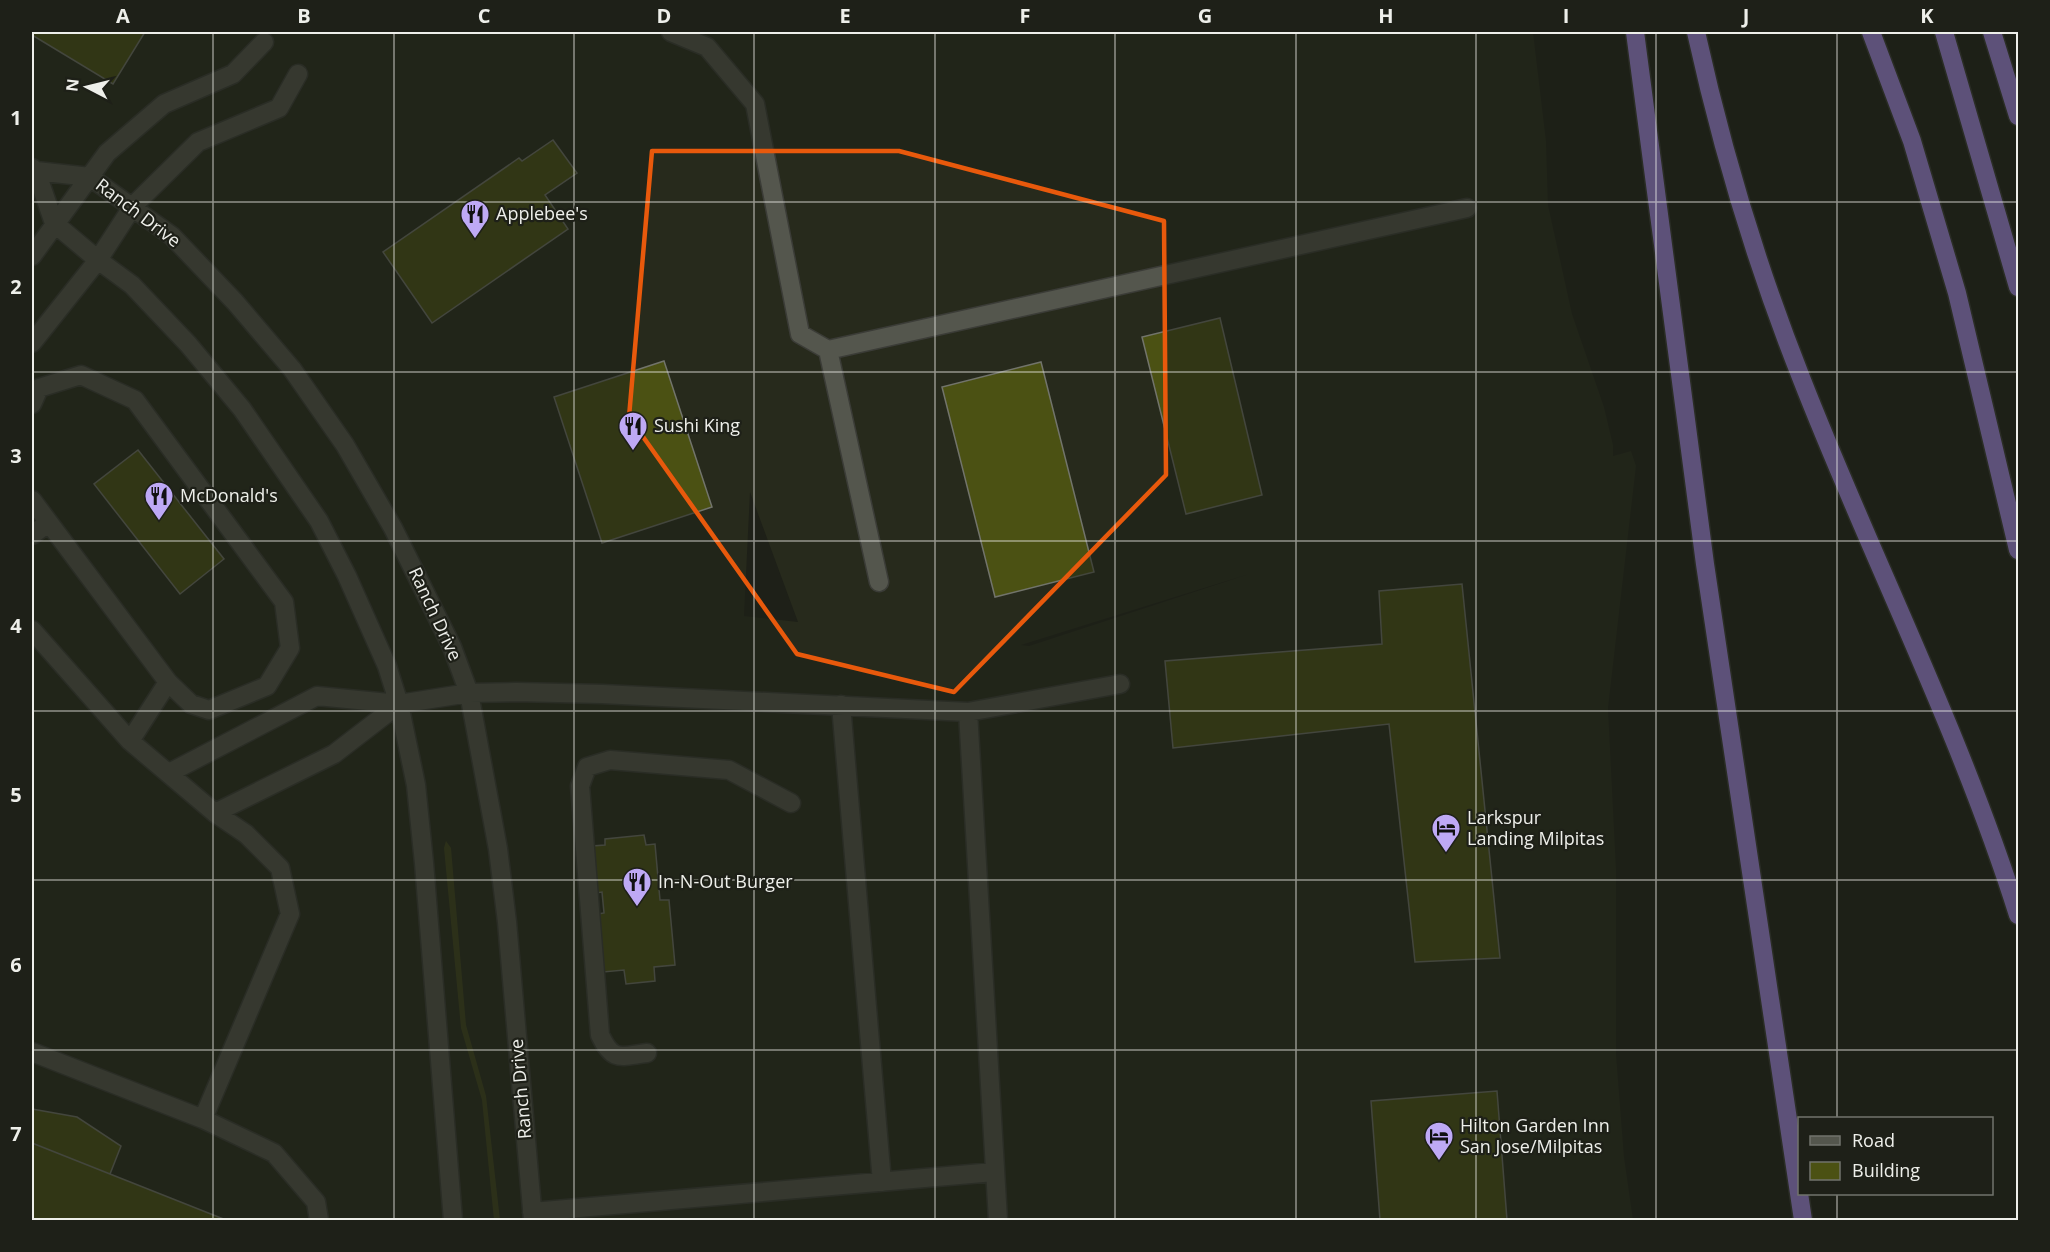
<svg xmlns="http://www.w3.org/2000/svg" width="2050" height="1252" font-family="'Open Sans',sans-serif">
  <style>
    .built { fill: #272a1c; fill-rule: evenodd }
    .green { fill: #3f441c }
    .building { fill: #4b5113; stroke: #72746b; stroke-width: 1.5 }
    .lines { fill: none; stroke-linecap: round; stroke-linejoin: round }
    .minor-casing { stroke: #3b3c37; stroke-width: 21 }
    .highway-casing { stroke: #3b3c37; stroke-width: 21 }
    .minor { stroke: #54564d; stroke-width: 18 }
    .highway { stroke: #ab8def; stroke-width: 18 }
    .marked { fill: none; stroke: #e8590c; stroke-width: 4.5; stroke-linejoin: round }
    .grid { fill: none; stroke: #eeefea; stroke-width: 1.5; stroke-opacity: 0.55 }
    .labels { text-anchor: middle; stroke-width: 4.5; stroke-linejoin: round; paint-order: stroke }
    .street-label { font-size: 18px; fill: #eeefea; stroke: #1e2018 }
    .poi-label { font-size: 18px; fill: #eeefea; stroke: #1e2018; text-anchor: start }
    .neatline { fill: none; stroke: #eeefea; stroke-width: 2 }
    .grid-label { font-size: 20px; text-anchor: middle; font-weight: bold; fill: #eeefea }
  </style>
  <rect width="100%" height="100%" fill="#1e2018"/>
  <path class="built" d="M32,32H1533L1546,141L1548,205L1572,314L1604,407L1613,445V456L1631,451L1636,466L1608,708L1616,869V1054L1624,1157L1633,1220H32ZM750,492L798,622L744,616ZM1249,574L1029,646L1021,645Z"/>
  <path class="green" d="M446,841L451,848L466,1025L486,1096L500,1220H494L482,1100L461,1028L444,848Z"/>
  <path class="building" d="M32,32H145L113,84L32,35Z
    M553,140L577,173L545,195L568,229L432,323L383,252L519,158L522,161Z
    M1220,318L1262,495L1186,514L1142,337Z
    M664,361L712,507L602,543L554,397Z
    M1041,362L1094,572L995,597L942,387Z
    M138,450L224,559L180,594L94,484Z
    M1462,584L1500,958L1415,962L1389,724L1173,748L1165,661L1382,644L1379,591Z
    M644,835L646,845L655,844L660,900H669L675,965L654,967L655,981L626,984L624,970L603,972L598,914L604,913L602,892L596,893L592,846L605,845V839Z
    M1497,1091L1507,1220H1380L1371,1101Z
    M32,1109L77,1117L121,1146L110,1174L32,1143Z
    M32,1143L110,1174L226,1220H32Z"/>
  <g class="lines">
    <g class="minor-casing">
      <path id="minor" d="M671,32L707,47L755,104L800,334L828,350L1467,208
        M32,168L36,171L90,177L172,236L235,302L292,369L345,445L393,528L452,647L469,693L498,849L507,922L533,1220
        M36,171L54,223L98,260L132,285L188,344L242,409L319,521L347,576L387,666L399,704L416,785L424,863L453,1220
        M32,256L107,153L164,104L233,74L264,42
        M32,343L98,260L133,206L198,142L279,108L298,74
        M828,350L879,582
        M32,404L39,388L81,375L135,400L284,602L290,648L267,686L209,710L191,704L168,682L32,500
        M32,535L48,523
        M32,630L130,741L215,813L246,834L280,868L290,914L203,1119
        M841,705L882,1182
        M968,712L998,1220
        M130,741L168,682
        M169,773L317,696L399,704L469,693L516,692L602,694L968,712L1120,684
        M215,813L334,754L399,704
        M32,1052L203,1119L274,1153L316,1202L319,1220
        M647,1053C621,1056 613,1063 600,1035L580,786L587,767L610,760L729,770L791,803
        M532,1212L994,1172"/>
    </g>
    <g class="highway-casing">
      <path id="highway" d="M1635,32L1705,564L1803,1220
        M1696,32C1722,150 1757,267 1802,380C1872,559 1960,731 2018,915
        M1871,32L1912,141L1957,293L2018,550
        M1944,32L2018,287
        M1992,32L2018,116"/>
    </g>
    <use href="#minor" class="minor"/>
    <use href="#highway" class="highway"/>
  </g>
  <path d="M0 0H2050V1252H0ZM652,151H899L1164,221L1166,475L954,692L797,654L629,417Z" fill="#1e2018" fill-opacity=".55" fill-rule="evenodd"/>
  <path class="marked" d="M652,151H899L1164,221L1166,475L954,692L797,654L629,417Z"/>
  <path class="grid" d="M213,32V1220M394,32V1220M574,32V1220M754,32V1220M935,32V1220M1115,32V1220M1296,32V1220M1476,32V1220M1656,32V1220M1837,32V1118M32,202H2018M32,372H2018M32,541H2018M32,711H2018M32,880H2018M32,1050H2018M1837,1194V1220"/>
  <defs>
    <g id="restaurant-pin" transform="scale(1.5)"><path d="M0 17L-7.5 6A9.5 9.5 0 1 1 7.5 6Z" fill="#bea9f5" stroke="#1e2018"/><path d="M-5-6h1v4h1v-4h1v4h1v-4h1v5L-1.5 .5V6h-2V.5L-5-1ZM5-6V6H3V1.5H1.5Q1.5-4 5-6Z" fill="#111"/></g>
    <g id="hotel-pin" transform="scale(1.5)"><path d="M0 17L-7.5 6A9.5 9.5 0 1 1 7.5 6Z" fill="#bea9f5" stroke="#1e2018"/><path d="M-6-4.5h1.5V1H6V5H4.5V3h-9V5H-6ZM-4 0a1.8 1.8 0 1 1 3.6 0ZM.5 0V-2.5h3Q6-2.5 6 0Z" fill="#111"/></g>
  </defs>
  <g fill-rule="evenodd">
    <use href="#restaurant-pin" x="475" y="214"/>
    <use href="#restaurant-pin" x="633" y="426"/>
    <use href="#restaurant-pin" x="159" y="496"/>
    <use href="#hotel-pin" x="1446" y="828"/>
    <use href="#restaurant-pin" x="637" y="882"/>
    <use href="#hotel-pin" x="1439" y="1136"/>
  </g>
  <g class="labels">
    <g class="street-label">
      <text transform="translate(138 213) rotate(37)" y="6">Ranch Drive</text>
      <text transform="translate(435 614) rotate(65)" y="6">Ranch Drive</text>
      <text transform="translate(521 1089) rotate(-95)" y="6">Ranch Drive</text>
    </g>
    <g class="poi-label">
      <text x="496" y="220">Applebee's</text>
      <text x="654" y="432">Sushi King</text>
      <text x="180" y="502">McDonald's</text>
      <text x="1467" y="824">Larkspur<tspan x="1467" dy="21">Landing Milpitas</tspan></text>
      <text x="658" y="888">In-N-Out Burger</text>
      <text x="1460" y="1132">Hilton Garden Inn<tspan x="1460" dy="21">San Jose/Milpitas</tspan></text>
    </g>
  </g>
  <rect width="2050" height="1252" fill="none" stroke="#1e2018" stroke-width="66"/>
  <rect x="1798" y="1117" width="195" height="78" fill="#1e2018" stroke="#71736c" stroke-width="1.5"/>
  <rect x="1810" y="1136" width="30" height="9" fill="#54564d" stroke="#71736c" stroke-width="1.5"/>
  <text x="1852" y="1147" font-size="18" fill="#eeefea">Road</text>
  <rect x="1810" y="1162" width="30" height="18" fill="#4b5113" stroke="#71736c" stroke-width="1.5"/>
  <text x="1852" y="1177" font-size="18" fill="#eeefea">Building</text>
  <g transform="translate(87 87) rotate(277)" stroke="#1e2018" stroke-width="4.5" paint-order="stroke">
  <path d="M0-4.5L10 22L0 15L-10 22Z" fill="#eeefea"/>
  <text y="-9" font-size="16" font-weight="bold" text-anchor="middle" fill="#eeefea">N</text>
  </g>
  <rect x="33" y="33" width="1984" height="1186" class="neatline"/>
  <g class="grid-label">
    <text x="123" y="23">A</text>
    <text x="304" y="23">B</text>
    <text x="484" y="23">C</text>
    <text x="664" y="23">D</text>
    <text x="845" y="23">E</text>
    <text x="1025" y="23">F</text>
    <text x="1205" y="23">G</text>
    <text x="1386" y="23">H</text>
    <text x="1566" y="23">I</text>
    <text x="1746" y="23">J</text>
    <text x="1927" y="23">K</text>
    <text x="16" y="125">1</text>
    <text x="16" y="294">2</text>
    <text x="16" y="463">3</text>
    <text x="16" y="633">4</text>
    <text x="16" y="802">5</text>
    <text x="16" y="972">6</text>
    <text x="16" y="1141">7</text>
  </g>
</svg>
